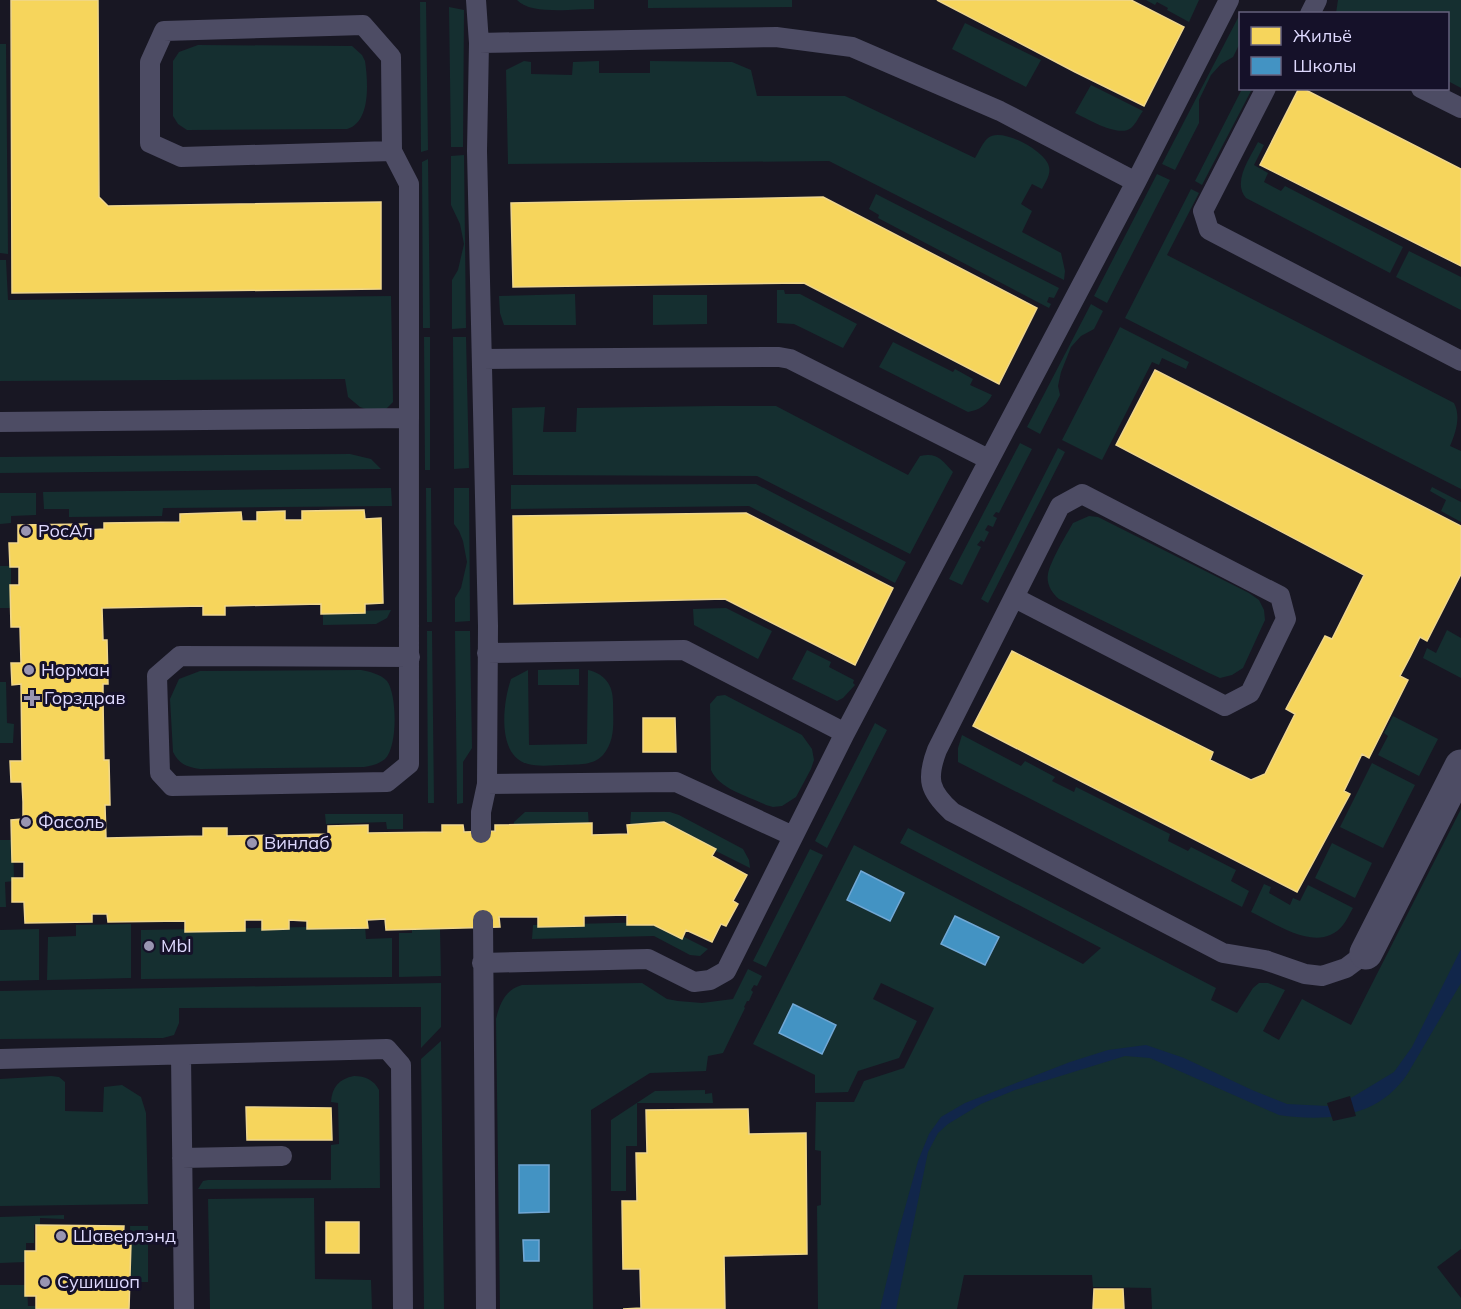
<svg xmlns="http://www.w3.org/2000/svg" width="1461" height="1309" font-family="Mulish,sans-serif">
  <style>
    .green { fill: #152f30 }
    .water { fill: #11264a }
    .pier { fill: #181723 }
    .homes { fill: #f6d55c; stroke: #efd68d; stroke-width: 1.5 }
    .schools { fill: #4393c3; stroke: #72a8d5; stroke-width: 1.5 }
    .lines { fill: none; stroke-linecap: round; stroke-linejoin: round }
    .service { stroke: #4d4c64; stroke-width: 20 }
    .minor { stroke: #4d4c64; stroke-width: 33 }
    .poi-dot { fill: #9995b1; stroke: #151129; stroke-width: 2 }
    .labels { text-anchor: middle; stroke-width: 6; stroke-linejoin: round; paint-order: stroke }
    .poi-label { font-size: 18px; fill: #ded9fe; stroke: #151129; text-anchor: start }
  </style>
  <rect width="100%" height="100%" fill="#181723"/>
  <path class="green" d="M517,0H594V9C574,9 530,15 517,0Z
    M648,0H792V7L648,8Z
    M1146,0H1199L1189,22L1167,10L1168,8L1157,2L1155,5Z
    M1338,0H1461V88L1448,81V14L1336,13Z
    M420,2H426L428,150L421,152Z
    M449,7L464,10L463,147H451Z
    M1240,14V43L1233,57L1221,64L1211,75L1199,100V123L1175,170L1162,164Z
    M965,23L1041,60L1026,87L952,49Z
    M0,44H6L8,254L0,253Z
    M198,45L352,46L362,55L365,61C368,82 371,122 347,129L187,130L178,124L173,116V61L179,52Z
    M524,61L531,62V74L572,75L573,62L599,61V73H650V61L732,62L751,70L757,96H845L975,158C979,152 982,143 988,138C1001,126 1047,152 1049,167C1051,175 1045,183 1042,189L1032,184L1021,204L1032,211L1022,232L1061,253L1065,271L1064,280L829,161L508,164L506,70Z
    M1091,85L1143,111C1139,116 1136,124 1131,128C1119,138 1088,119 1075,113Z
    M1242,89H1252L1202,185L1195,181Z
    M1258,142L1264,145L1254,165L1268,173L1264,182L1281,191L1285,186L1403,247L1390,273L1246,198C1232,182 1250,158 1258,142Z
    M464,155L466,328L452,329V280L458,270L464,244L460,224L451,205V156Z
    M428,159L430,328H423L422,162Z
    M1157,174L1170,180L1107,303L1094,296Z
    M1191,189L1199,193L1167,255L1454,403C1461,416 1456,432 1450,446L1461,451V489L1125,318Z
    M876,194L1059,288L1054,298L1049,297L1047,302L1051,304L1049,308L878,218L879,215L869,209Z
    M1409,251L1461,277V310L1396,277Z
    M0,260H6L8,300L391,296L393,402L386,409L374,412L360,407L348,397L345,379L0,381Z
    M777,290H784L785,294H800L857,324L843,348L794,324L777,323Z
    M575,294L576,325H504L500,313L499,296Z
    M653,295H707V324L653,325Z
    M1091,304L1103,311L1094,329L1081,336L1071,347L1061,372L1058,386L1060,395L1040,434L1027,427Z
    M1120,327L1189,362L1186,369L1162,358L1159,365L1152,362L1102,460L1062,440Z
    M424,337H430V470H425Z
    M453,337H466L469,468L454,469Z
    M893,342L953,372L955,369L973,379L970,385L992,395C987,405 979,410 968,412L879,367Z
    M715,406H776L908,475L920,456C937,452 942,460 953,472L910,554L757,476L513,475L512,408L545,407L543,432H576L577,408Z
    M1020,443L1032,449L999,513L996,512L993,516L997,518L993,527L988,525L985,530L989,532L984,542L981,540L977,545L981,547L962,585L949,579Z
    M1058,448L1065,452L988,603L981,599Z
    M350,454L371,459L381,469L0,473V457Z
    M756,484L906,562L895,583L749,506L511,509V485Z
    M1432,487L1461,502V522L1441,511L1446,500L1430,491Z
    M391,488L392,506L163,508L162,516L69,517V509H44L43,492Z
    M426,488H431L432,622H427Z
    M454,488H469L470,621L455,622V598L461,588L467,562L463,541L459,531L454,524Z
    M0,493H36V515L11,516V523L0,524V550Z
    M1089,516L1098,517L1249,593L1259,600L1264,610L1265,620L1243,668L1232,675L1220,678L1209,673L1059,599C1052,593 1046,584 1048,574C1050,562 1066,535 1073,523Z
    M0,566H11V608H0Z
    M726,608L772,631L758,659L694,625L693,609Z
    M391,610L387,618L376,624L323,625V612Z
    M1447,630L1461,638V678L1423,658L1427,648L1436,653Z
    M427,631H432L434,803H428Z
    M455,631H470L472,748L463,762V803L457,804Z
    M807,650L831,662L829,667L854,680L853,683L855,685L843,698L837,701L792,679Z
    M579,669V685H538V670Z
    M361,670C371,672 380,674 387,681C397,694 398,747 385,759C379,764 371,766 364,767L200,769C187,767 179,764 173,752L170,699L179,679L200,671Z
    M528,670L529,745L587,744L588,670C605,674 613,685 613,702C613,721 616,740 603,755C593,766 578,764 564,765C553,765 539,767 528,764C496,756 503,702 511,679Z
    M0,682H6L7,723L14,724L13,743H0Z
    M725,695L802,735L812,749L814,760L811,769L796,797L782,806L773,807L766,805C748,796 719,789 711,770L710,704L717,696Z
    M1393,716L1438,739L1419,776L1378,755L1388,736L1384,733Z
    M875,723L887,730L827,848L815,841Z
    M962,735L1021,766L1025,761L1055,777L1052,781L1074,792L1076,787L1170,834L1168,841L1188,851L1191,847L1236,870L1231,881L1249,891L1242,907L958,762V748Z
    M1372,763L1415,785L1383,848L1340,827Z
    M1461,809V1249L1437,1267L1461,1298V1309H1152L1151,1288L1093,1287L1092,1275H964L957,1309H818L817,1206L821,1205V1151L815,1150L816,1102H854L864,1081L904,1068L934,1008L881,983L873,999L917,1021L899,1058L858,1071L848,1092L815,1093V1075L753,1044L854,845L1083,964L1101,948L900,843L908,828L1216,988L1211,1000L1237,1013L1253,988L1259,983H1268L1285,990L1263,1031L1279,1040L1302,999L1351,1025Z
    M525,812H588L589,827L513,830L514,822Z
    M631,812H670L679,815L743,849L749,860L750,868L668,827H630Z
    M325,814H403V829H387L386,822L326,824Z
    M0,840H13L14,881L5,882L6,907H0Z
    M1332,843L1372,863L1355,898L1315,878Z
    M810,849L823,855L766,967L753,961Z
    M1264,884L1271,887L1269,893L1290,905L1293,898L1300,901L1308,885L1353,908C1350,913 1347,920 1343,925C1319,955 1277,924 1251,912Z
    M654,922L708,949L700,956L690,955L654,936L532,939L533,925Z
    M131,924V978L47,980L48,937L76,936V925Z
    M365,926L366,939L392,938V977L141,979V930Z
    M39,929V980L0,981V930Z
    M412,929H440L441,976L399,977V933H412Z
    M748,969L762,976L757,986L754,985L751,990L753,992L749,1001H747L744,1007L745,1008L723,1053L708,1056L706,1071L650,1073L591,1110L593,1309H500L496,1019C500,1003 505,990 522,985L642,983L667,999L678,1001L702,1003L733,999Z
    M441,983V1027L421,1048V1007L179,1008V1023L174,1035L163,1038L0,1039V991Z
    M441,1041L444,1309H424L421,1059Z
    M51,1076L59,1077L65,1082V1111L103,1112L104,1087L122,1085L141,1097L146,1113L148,1204L0,1206V1079Z
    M354,1076C365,1076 374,1080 379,1090L380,1188L198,1189L203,1181L208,1180H331V1145L339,1144L338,1103L331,1102C332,1087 339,1079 354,1076Z
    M705,1090V1094L712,1093L713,1103H637V1146H626V1191H611V1120L655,1091Z
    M314,1198L315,1279L371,1280L372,1309H210L208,1199Z
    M64,1215V1219L40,1218V1225H34V1243H26V1262L0,1263V1217Z
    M130,1226H148V1282H131Z
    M0,1285H27L28,1306H35V1309H0Z"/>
  <path class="water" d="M1461,949V983L1408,1073C1379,1118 1327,1122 1279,1115L1150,1058L1125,1056L1015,1090L981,1104L948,1124L938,1133L928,1152L896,1309H880L898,1233L918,1161L929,1134L941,1117L965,1103L1070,1062L1108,1050L1146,1045L1184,1058L1252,1090L1287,1104L1327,1106L1351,1098L1394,1072L1412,1047Z"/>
  <path class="pier" d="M1350,1096L1356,1116L1333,1121L1327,1103Z"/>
  <path class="homes" d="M11,0H98L99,197L108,206L381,202V289L12,293Z
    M937,0H1131L1184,27L1144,106L1075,72Z
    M1299,88H1302L1461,169V266L1260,165Z
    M823,197L1037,308L999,384L804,283L513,287L511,203Z
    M1155,370L1461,526V574L1427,641L1420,637L1410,657L1400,676L1408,680L1369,758L1362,754L1344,791L1350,794L1297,892L973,726L1012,651L1213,752L1210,760L1251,780L1265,774L1295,714L1286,709L1325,636L1332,639L1364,575L1116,445Z
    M364,510L365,519L381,518L383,603L365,604V613L321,614V604L225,606V615H203V606L102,608L103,640H107L108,684H103V700L104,760H109L110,805H105L106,838L203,836V828H227V836L328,834V826L368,825V833L442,832V825H463L464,832L495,831V825L592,823V835L628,834L627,825L664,822L716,849L712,856L747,875L733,901L738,904L726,926L721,924L712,942L686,930L682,939L654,925H627V915L584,916V926L538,927V917H499L500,927L386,930L385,919L367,920L368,928L307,929V921L289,920V929L262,930V920H245V931L185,932V921L108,922L107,914H92V922L25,923L24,902H12V878H24V862H12L11,820L23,819V802L22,782H11L10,761H22L21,684L12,685L11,663H21L20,627H11L10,585H19V567H10L9,543H18V525L87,524V530L104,529V523L180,522V514L241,512L242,521H257V512L285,511V520H302V511Z
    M746,513L893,588L855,665L725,599L514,604L513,516Z
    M643,718H675L676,752H643Z
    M246,1107L331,1108L332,1140H247Z
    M748,1109L749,1134L806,1133L807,1254L724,1256L725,1309H623L641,1308L640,1269H623L622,1201H637L636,1153H647L646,1110Z
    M326,1222H359V1253H326Z
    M36,1225L124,1226L123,1242H131L129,1309H36V1296H25V1251H36Z
    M1094,1289H1123L1124,1309H1093Z"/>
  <path class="schools" d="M861,871L904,893L890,921L847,900Z
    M955,916L999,937L985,965L941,944Z
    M793,1004L836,1025L822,1054L779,1033Z
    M519,1165H549V1212L519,1213Z
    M523,1240H539V1261H524Z"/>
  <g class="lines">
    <path class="service" d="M476,0L479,43L477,151L488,626L487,784L481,812V833
      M1310,14L1317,0
      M479,43L776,37L852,47L1000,111L1136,182
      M1266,88L1203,211L1209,230L1461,361
      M1421,88L1461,108
      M482,359L779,357L790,359L988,459
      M409,418C408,533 410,648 409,764L387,782L172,786L160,773L157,676L180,656L410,657
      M0,422L409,418V184L392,151L391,57L363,25L164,31L150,62V143L181,157L392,151
      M1015,598L1225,706L1250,693L1286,619L1280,596L1082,494L1060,506L937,750C926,779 929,791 952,812L1223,953L1265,960L1305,974L1322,976L1346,968L1366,953
      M487,653L684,650L845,733
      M487,784L676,782L793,836
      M483,920L486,1309
      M482,963L648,959L694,982L710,980L726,971L845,733L1136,182L1229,0
      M181,1055L184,1309
      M0,1059L387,1049L401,1065L403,1309
      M182,1158L282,1156"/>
    <path class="minor" d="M1366,953L1461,766"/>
  </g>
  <g class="poi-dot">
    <circle cx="26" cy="531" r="6"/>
    <circle cx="29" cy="670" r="6"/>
    <path d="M29 689h6v6h6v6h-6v6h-6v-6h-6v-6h6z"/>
    <circle cx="26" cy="822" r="6"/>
    <circle cx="252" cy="843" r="6"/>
    <circle cx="149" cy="946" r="6"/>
    <circle cx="61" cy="1236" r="6"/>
    <circle cx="45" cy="1282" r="6"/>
  </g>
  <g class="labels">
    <g class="poi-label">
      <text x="38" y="537">РосАл</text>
      <text x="41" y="676">Норман</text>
      <text x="44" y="704">Горздрав</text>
      <text x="38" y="828">Фасоль</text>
      <text x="264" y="849">Винлаб</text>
      <text x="161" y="952">Mbl</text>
      <text x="73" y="1242">Шаверлэнд</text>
      <text x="57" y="1288">Сушишоп</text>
    </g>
  </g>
  <rect x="1239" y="12" width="210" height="78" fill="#151129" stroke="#65617e" stroke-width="1.5"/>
  <rect x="1251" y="27" width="30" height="18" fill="#f6d55c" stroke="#65617e" stroke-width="1.5"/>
  <text x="1293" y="42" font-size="18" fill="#ded9fe">Жильё</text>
  <rect x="1251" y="57" width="30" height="18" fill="#4393c3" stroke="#65617e" stroke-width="1.5"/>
  <text x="1293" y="72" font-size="18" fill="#ded9fe">Школы</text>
</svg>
